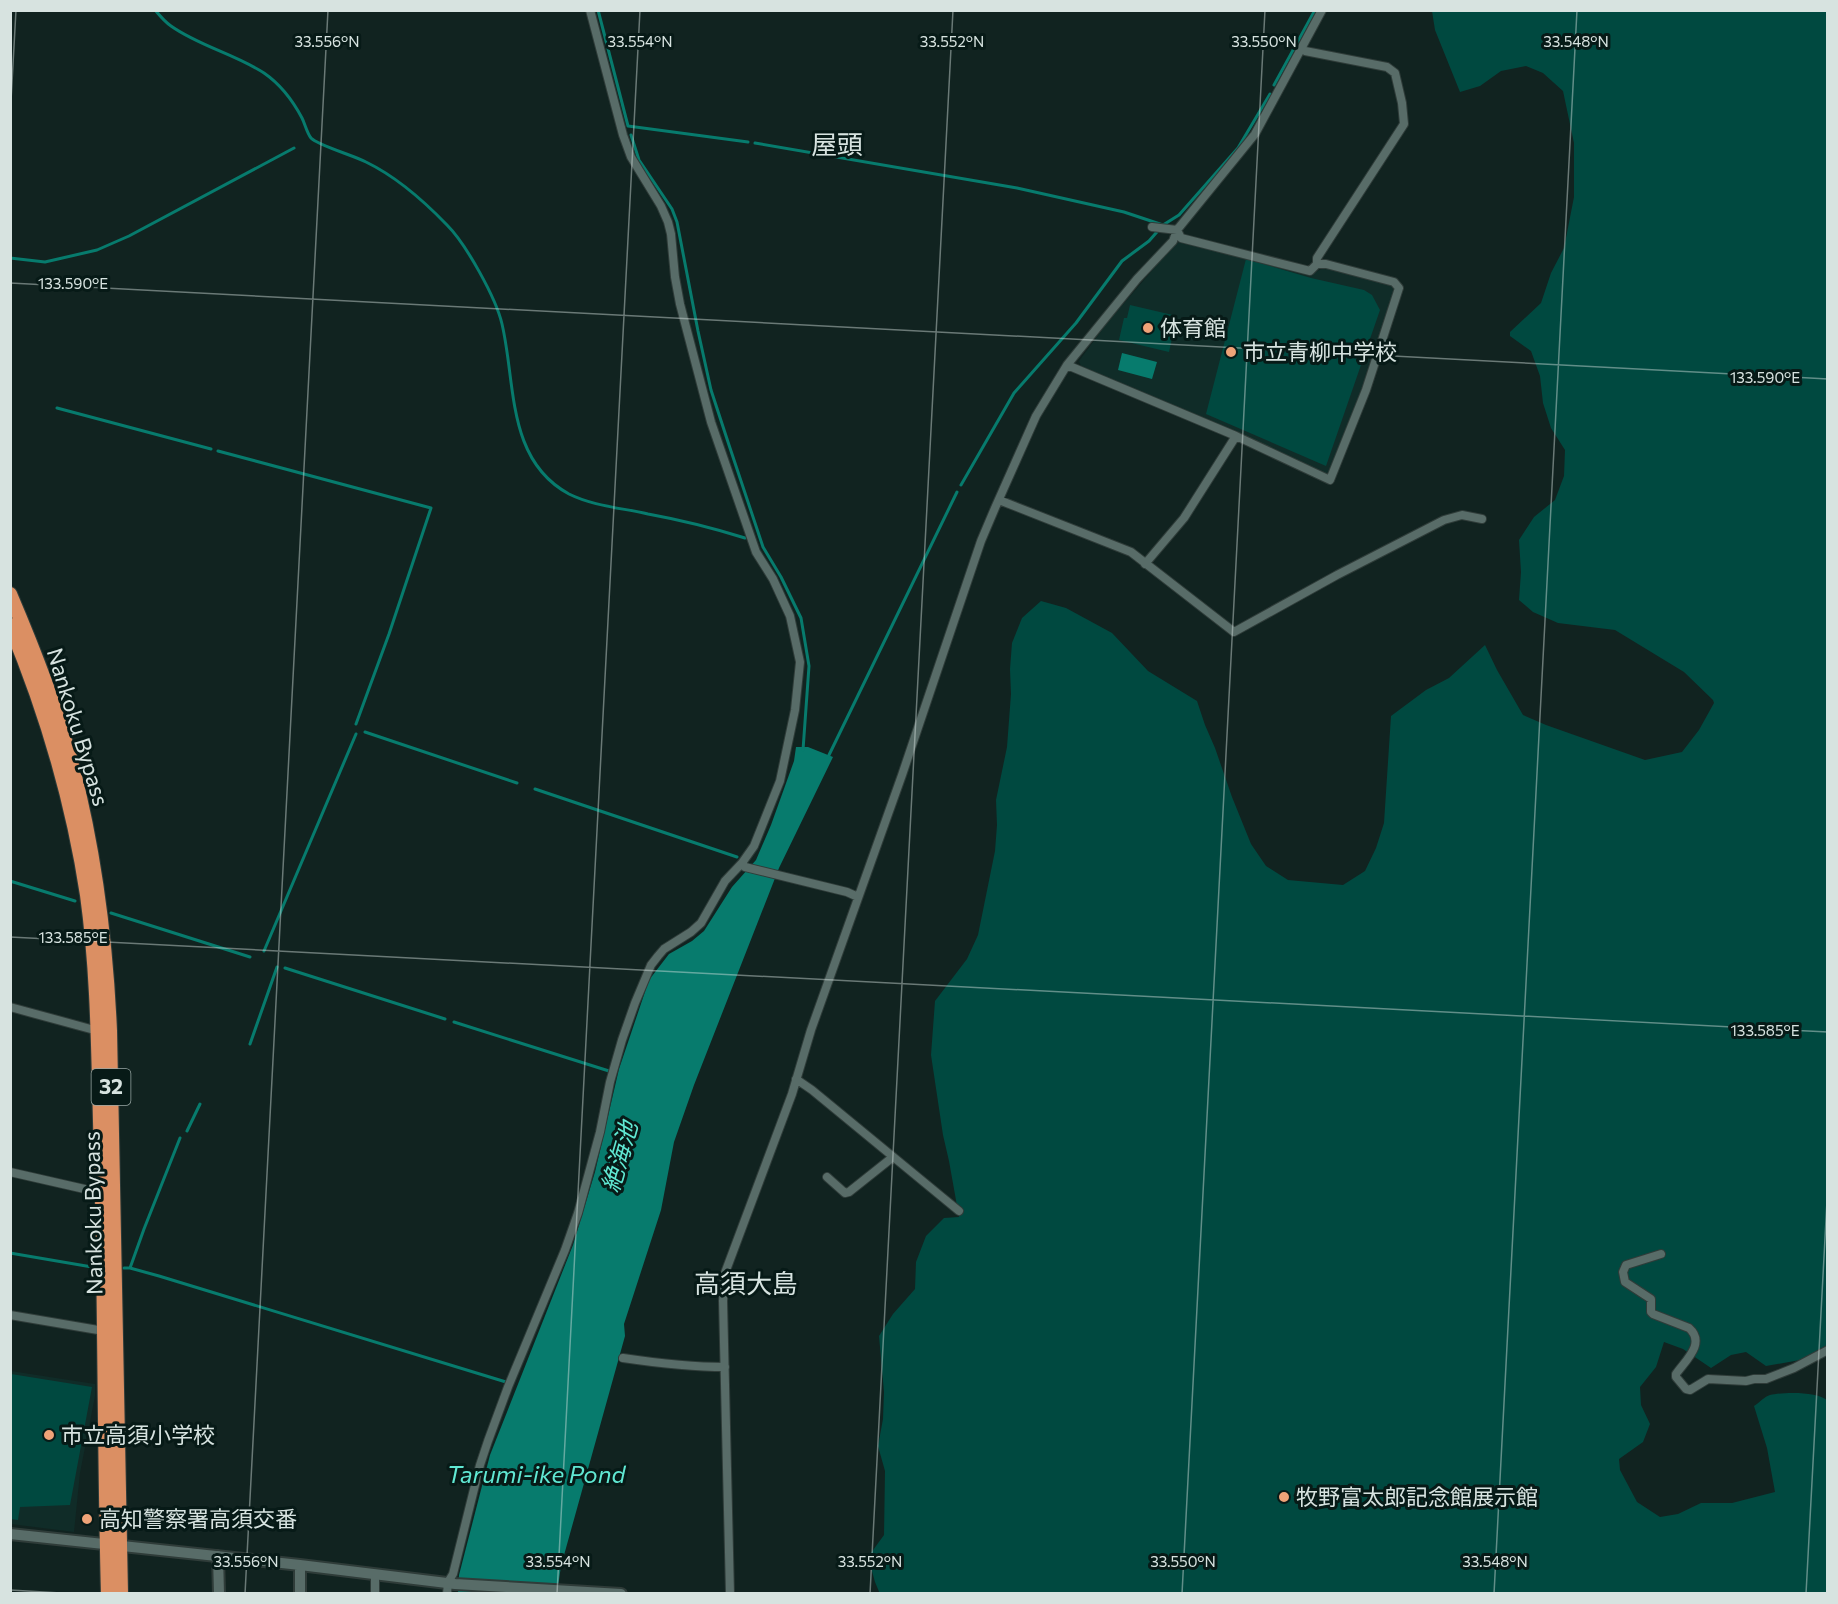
<svg xmlns="http://www.w3.org/2000/svg" width="1838" height="1604" font-family="Commissioner,'Noto Sans JP',sans-serif">
  <style>
    .built { fill: #102c28 }
    .green { fill: #004940 }
    .water { fill: #077b6d }
    .lines { fill: none; stroke-linecap: round; stroke-linejoin: round }
    .stream { stroke: #077b6d; stroke-width: 3 }
    .street-casing { stroke: #2f3c39; stroke-width: 10 }
    .secondary-casing { stroke: #2f3c39; stroke-width: 14 }
    .highway-casing { stroke: #2f3c39; stroke-width: 16 }
    .street { stroke: #586c68; stroke-width: 8 }
    .secondary { stroke: #586c68; stroke-width: 10 }
    .highway { stroke: #db8f63; stroke-width: 14 }
    .ticks { fill: none; stroke: #d7e3e0; stroke-width: 1.5; stroke-opacity: 0.45 }
    .poi-dot { fill: #efa378; stroke: #071a17; stroke-width: 2 }
    .labels { text-anchor: middle; stroke-width: 6; stroke-linejoin: round; paint-order: stroke }
    .shield { fill: #071a17; stroke: #99a7a4; stroke-width: 1.5 }
    .shield-label { font-size: 21px; font-weight: bold; fill: #d7e3e0 }
    .poi-label { font-size: 22px; fill: #d7e3e0; stroke: #071a17; text-anchor: start }
    .street-label { font-size: 22px; fill: #d7e3e0; stroke: #071a17 }
    .water-label { font-size: 24px; font-style: italic; fill: #60e8d3; stroke: #071a17 }
    .quarter-label { font-size: 26px; fill: #d7e3e0; stroke: #071a17 }
    .ticks-label { font-size: 15px; text-anchor: middle; fill: #d7e3e0; stroke: #071a17; stroke-width: 6; stroke-linejoin: round; paint-order: stroke }
  </style>
  <rect width="100%" height="100%" fill="#112320"/>
  <path class="built" d="M1179,242L1312,274L1325,267L1393,285L1396,289L1369,371L1331,472L1327,475L1177,407L1081,366L1079,361L1107,323L1162,259Z
    M11,1371L95,1384V1396L80,1473L74,1532L11,1524Z"/>
  <path class="green" d="M1432,11H1827V1345L1800,1360L1766,1366L1746,1352L1731,1355L1711,1368L1683,1349L1664,1342L1656,1367L1640,1387L1641,1405L1650,1424L1643,1442L1619,1459L1620,1470L1637,1502L1660,1517L1678,1514L1701,1503H1732L1775,1492L1767,1448L1754,1406C1759,1403 1765,1396 1770,1395C1783,1392 1818,1391 1828,1401L1827,1593L880,1594L875,1582L868,1557L884,1535L885,1471L878,1446L883,1419L884,1392L879,1336L893,1314L915,1289L916,1262L926,1236L944,1218L959,1217L949,1161L943,1135L931,1055L935,1001L967,959L978,935L995,851L997,825L996,800L1007,747L1011,694L1010,669L1012,643L1022,618L1041,601L1066,608L1112,633L1148,671L1197,701L1205,725L1215,748L1232,797L1251,844L1266,866L1288,880L1343,885L1365,871L1376,848L1384,823L1391,716L1426,690L1449,678L1485,645L1497,670L1523,715L1546,725L1645,760L1682,752L1699,730L1714,703L1713,700L1684,672L1615,630L1558,623L1533,612L1519,600L1521,572L1519,540L1534,517L1555,500L1564,476L1565,450L1551,428L1543,403L1540,376L1531,351L1510,336V332L1541,303L1551,273L1564,248L1574,197V143L1563,91L1543,73L1526,66L1501,71L1480,86L1460,92L1435,30Z
    M1246,259L1311,278L1364,290L1372,295L1380,310L1326,466L1206,414Z
    M1130,305L1177,316L1169,352L1119,340L1124,318H1127Z
    M11,1374L92,1387L70,1505L20,1507L18,1520L11,1519Z"/>
  <path class="water" d="M1122,353L1157,362L1152,379L1118,370Z
    M796,747H808L833,757L779,868L694,1085L674,1142L661,1210L624,1324L625,1336L561,1566L557,1593L458,1594L459,1575L490,1455L573,1245L595,1172L619,1069L649,980L669,954L692,941L704,931L732,887L756,860L771,825L794,761Z"/>
  <g class="lines">
    <path class="stream" d="M155,10C160,16 165,22 171,26C199,46 235,54 264,73C280,84 293,101 302,118C305,124 307,133 311,138C317,145 355,156 366,162C397,177 423,200 447,225C466,244 496,298 502,324C516,383 506,460 569,494C593,506 622,508 648,514C681,520 713,528 745,538
      M598,10L628,126L748,142
      M1274,85L1315,10
      M631,135L639,160L672,209L677,222L698,331L711,390L728,442L763,547L781,577L801,618L809,666L803,750
      M755,143L1017,188L1124,212L1163,225
      M10,258L45,262L97,250L129,236L294,148
      M57,408L211,449
      M218,451L431,508L389,634L356,724
      M961,485L1014,393L1076,323L1122,261L1149,241L1163,225L1179,215L1238,148L1270,94
      M365,732L517,783
      M829,755L957,492
      M535,789L737,857
      M10,881L75,901
      M111,913L250,957
      M264,951L356,734
      M285,968L445,1019
      M454,1022L609,1071
      M250,1044L277,967
      M187,1131L200,1104
      M10,1253L92,1267
      M124,1268H130L159,1276L506,1382
      M130,1268L144,1229L180,1138"/>
    <g class="street-casing">
      <path id="street" d="M1152,227L1177,230L1181,238L1310,271L1317,264V258L1404,124L1402,103L1395,73L1387,67L1305,51L1302,49
        M1067,365L1236,436L1330,480L1366,390L1399,288L1394,282L1326,264H1317
        M999,500L1131,552L1234,632L1337,575L1444,520L1462,515L1482,519
        M1145,564L1184,518L1236,436
        M742,863L745,867L847,892L858,897
        M10,1007L98,1031
        M796,1079L812,1090L959,1211
        M10,1172L102,1193
        M827,1177L845,1193L849,1192L893,1157
        M1661,1254L1626,1265L1623,1272L1625,1282L1651,1299V1312L1653,1314L1689,1328C1706,1343 1686,1360 1676,1374V1377L1686,1389L1690,1390L1708,1379L1746,1381L1754,1379H1766L1794,1368L1828,1350
        M10,1315L104,1331
        M623,1358C657,1363 691,1367 725,1367
        M375,1574V1594
        M447,1594L448,1582L453,1574L480,1465L488,1441L508,1387L565,1250L578,1213L600,1132L610,1082L622,1040L635,1003L651,965L658,956L664,949L691,932L701,923L725,881L742,863L754,846L780,781L795,710L800,662L790,616L773,579L756,552L711,422L680,304L675,277L671,234L668,222L661,206L631,157L623,135L590,10
        M730,1594L723,1301L725,1273L792,1094L811,1030L902,775L981,541L995,508L1036,416L1067,365L1137,279L1173,241L1177,230L1255,134L1322,10"/>
    </g>
    <g class="secondary-casing">
      <path id="secondary" d="M10,1534L300,1565L455,1584L621,1594
        M218,1556L219,1594
        M300,1565V1594"/>
    </g>
    <g class="highway-casing">
      <path id="highway" d="M10,594C33,648 54,701 70,757C94,846 106,939 110,1031L121,1594
        M10,625C46,711 73,803 87,895C99,981 98,1068 101,1155C105,1301 104,1447 108,1594"/>
    </g>
    <use href="#street" class="street"/>
    <use href="#secondary" class="secondary"/>
    <use href="#highway" class="highway"/>
  </g>
  <path class="ticks" d="M10,119L16,10M10,283L1828,379M10,937L1828,1032M10,1590L78,1594M245,1594L328,10M557,1594L640,10M870,1594L953,10M1182,1594L1265,10M1494,1594L1577,10M1806,1594L1828,1182"/>
  <g class="poi-dot">
    <circle cx="1148" cy="328" r="6"/>
    <circle cx="1231" cy="352" r="6"/>
    <circle cx="49" cy="1435" r="6"/>
    <circle cx="1284" cy="1497" r="6"/>
    <circle cx="87" cy="1519" r="6"/>
  </g>
  <g class="labels">
    <rect class="shield" x="91.5" y="1069" width="39" height="36" rx="4.5"/>
    <g class="shield-label">
      <text x="111" y="1094">32</text>
    </g>
    <g class="poi-label">
      <text x="1160" y="336">体育館</text>
      <text x="1243" y="360">市立青柳中学校</text>
      <text x="61" y="1443">市立高須小学校</text>
      <text x="1296" y="1505">牧野富太郎記念館展示館</text>
      <text x="99" y="1527">高知警察署高須交番</text>
    </g>
    <g class="street-label">
      <text transform="translate(78 727) rotate(73)" y="8">Nankoku Bypass</text>
      <text transform="translate(93 1213) rotate(-91)" y="8">Nankoku Bypass</text>
    </g>
    <g class="water-label">
      <text transform="translate(620 1157) rotate(-74)" y="8">絶海池</text>
      <text x="536" y="1483">Tarumi-ike Pond</text>
    </g>
    <g class="quarter-label">
      <text x="837" y="154">屋頭</text>
      <text x="746" y="1293">高須大島</text>
    </g>
  </g>
  <g class="ticks-label">
    <text x="327" y="47">33.556°N</text>
    <text x="640" y="47">33.554°N</text>
    <text x="952" y="47">33.552°N</text>
    <text x="1264" y="47">33.550°N</text>
    <text x="1576" y="47">33.548°N</text>
    <text x="73" y="289">133.590°E</text>
    <text x="1765" y="383">133.590°E</text>
    <text x="73" y="943">133.585°E</text>
    <text x="1765" y="1036">133.585°E</text>
    <text x="246" y="1567">33.556°N</text>
    <text x="558" y="1567">33.554°N</text>
    <text x="870" y="1567">33.552°N</text>
    <text x="1183" y="1567">33.550°N</text>
    <text x="1495" y="1567">33.548°N</text>
  </g>
  <rect width="1838" height="1604" fill="none" stroke="#d7e3e0" stroke-width="24"/>
</svg>
